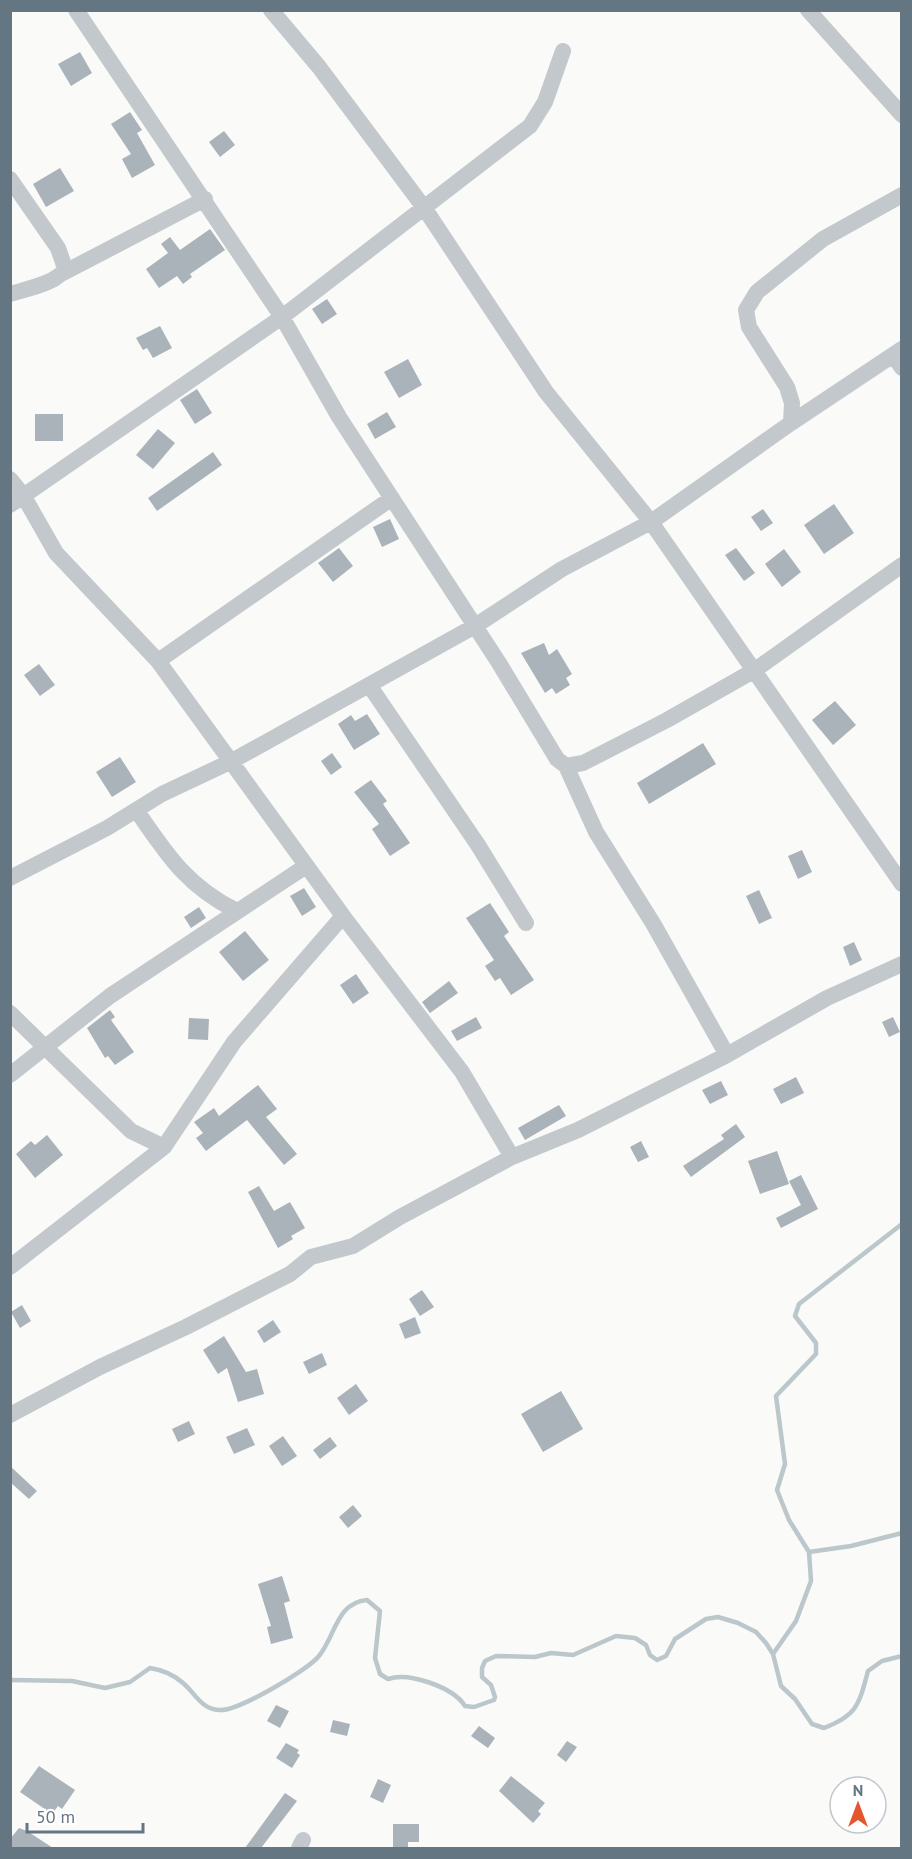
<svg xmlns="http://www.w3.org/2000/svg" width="912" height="1859" font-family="'PT Sans',sans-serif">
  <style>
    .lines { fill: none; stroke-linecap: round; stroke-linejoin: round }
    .stream { stroke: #bbc7cb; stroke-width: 4.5 }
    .building { fill: #aab3b9 }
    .street { stroke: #c3c8cc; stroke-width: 16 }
  </style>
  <rect width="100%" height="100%" fill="#fafaf8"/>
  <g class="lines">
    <path class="stream" d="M809,1552L851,1546L902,1533
      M773,1654L796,1621L811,1581L809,1552L789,1520L777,1490L785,1464L776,1396L816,1354V1343L795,1316L799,1304L902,1224
      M10,1680L72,1681L105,1688L130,1682L150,1668C163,1670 173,1674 183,1683C195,1693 201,1709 219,1710C237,1712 308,1670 319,1656C336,1635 336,1603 367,1600L380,1611L375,1658L380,1674L388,1679C409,1672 453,1687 465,1706L474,1707L494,1700L495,1697L491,1685L482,1677V1668L485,1661L496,1656L535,1657L551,1653L573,1655L616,1636L635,1638L646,1645L650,1655L657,1660L666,1656L675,1639L706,1619L718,1617L738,1623L756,1632L766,1643L773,1654L781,1686L795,1699L812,1724L824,1728C858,1715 859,1704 868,1671L882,1661L902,1656"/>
  </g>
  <path class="building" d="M80,52L92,73L71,86L58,64Z
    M130,112L142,130L137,133L155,165L132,178L122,159L131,154L111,124Z
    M224,131L235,145L220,157L209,142Z
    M60,168L74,191L46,207L33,184Z
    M210,229L225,250L190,274L192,277L183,284L177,276L159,288L146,269L168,253L161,244L170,237L180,250Z
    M327,299L337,314L322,324L312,309Z
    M160,326L172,348L153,358L147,348L143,350L136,338Z
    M408,359L422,385L399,398L384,372Z
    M197,389L212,413L195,424L180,400Z
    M387,412L396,427L375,439L367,424Z
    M35,414H63V441H35Z
    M158,429L175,443L153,469L136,455Z
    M213,452L222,465L157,511L148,498Z
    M834,504L854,533L824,554L804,525Z
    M763,509L773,523L761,531L751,517Z
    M390,519L399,539L382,547L373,527Z
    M339,548L353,566L333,582L318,563Z
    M736,548L755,573L744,581L725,555Z
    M784,549L801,572L782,587L765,564Z
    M544,643L549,655L557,649L572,674L566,678L570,685L556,694L552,688L545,693L521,653Z
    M39,664L55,685L40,696L24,675Z
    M835,701L856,725L833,745L812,720Z
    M367,714L380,734L354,750L338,724L351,715L355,721Z
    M703,743L716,764L649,804L637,783Z
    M332,753L342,767L331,775L321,761Z
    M120,757L136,782L112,797L96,772Z
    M371,780L387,801L383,804L410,843L390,856L372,829L379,824L354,792Z
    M802,850L812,872L798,879L788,856Z
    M304,888L316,907L302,916L290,896Z
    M759,890L772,918L759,924L746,896Z
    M490,903L509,932L504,936L534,980L511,995L500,978L495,981L485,966L494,960L466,918Z
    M199,907L206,918L191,928L184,917Z
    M245,931L269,960L243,981L219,952Z
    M854,942L862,960L850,966L843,947Z
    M356,974L369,993L353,1004L340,985Z
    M449,981L458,993L430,1013L422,1002Z
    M110,1010L115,1017L111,1020L134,1052L115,1065L108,1056L105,1058L87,1028Z
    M476,1017L482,1028L457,1041L451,1031Z
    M893,1017L900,1032L889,1037L882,1022Z
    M189,1018L209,1019L208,1040L188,1039Z
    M796,1077L804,1093L781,1104L773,1089Z
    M721,1081L728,1095L710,1104L702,1090Z
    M258,1085L277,1109L266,1117L297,1154L284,1165L247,1120L206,1151L196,1138L203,1133L194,1122L214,1108L219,1116Z
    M559,1105L566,1116L525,1140L518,1128Z
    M736,1124L745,1137L691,1177L683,1166L724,1139L721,1135Z
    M47,1135L63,1155L35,1178L16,1154L31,1141L35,1145Z
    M641,1141L649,1157L638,1162L630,1147Z
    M777,1151L789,1184L760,1194L748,1161Z
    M801,1175L818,1209L781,1228L776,1218L801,1205L789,1181Z
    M259,1186L274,1211L290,1202L305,1228L291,1236L293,1239L278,1248L248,1192Z
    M422,1290L434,1307L420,1316L409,1299Z
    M22,1305L31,1321L20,1328L11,1312Z
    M415,1317L421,1333L405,1339L399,1324Z
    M273,1320L281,1332L264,1343L257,1331Z
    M224,1336L246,1372L257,1369L264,1394L238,1402L227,1368L218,1374L203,1350Z
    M322,1353L327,1365L309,1374L303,1362Z
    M356,1384L368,1401L349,1415L337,1398Z
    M561,1391L583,1429L543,1452L521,1414Z
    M189,1421L195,1434L178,1442L172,1429Z
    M247,1428L255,1445L234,1454L226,1437Z
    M283,1436L297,1456L282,1466L269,1446Z
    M330,1437L337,1446L320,1459L313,1450Z
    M10,1466L37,1491L29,1499L10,1482Z
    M353,1505L362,1516L348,1528L339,1517Z
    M282,1576L290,1601L284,1603L293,1638L271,1644L267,1627L271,1626L258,1584Z
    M276,1705L289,1711L280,1728L267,1721Z
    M333,1720L350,1724L347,1736L330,1732Z
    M479,1726L495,1738L488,1748L471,1736Z
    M567,1741L577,1747L566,1762L557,1755Z
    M286,1743L299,1750L297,1753L300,1755L292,1768L276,1758Z
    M39,1766L75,1790L62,1809L58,1806L52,1814L20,1792Z
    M511,1776L545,1803L538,1811L541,1814L533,1823L499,1791Z
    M378,1779L391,1785L383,1803L370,1797Z
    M285,1793L297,1801L261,1848H245Z
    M393,1824H419V1842H408V1847H393Z
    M19,1828L27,1831L53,1848H10V1839Z"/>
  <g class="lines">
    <path class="street" d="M76,10L282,317L339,417L499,663L557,759L566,766L583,763L667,720L755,670L902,565
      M271,10L319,67L425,209L546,392L651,522L902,884
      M808,10L902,115
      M10,179L58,248L65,268C59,283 26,289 10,294
      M63,273L205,199
      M893,355L902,368
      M791,423L792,403L787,387L749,327L746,310L757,292L823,239L902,195
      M10,479L23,495L56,553L158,661L343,916L462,1072L512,1157
      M10,505L282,317L530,126L545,102L563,51
      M158,661L392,498
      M369,685L478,845L526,923
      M566,766L596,832L654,925L727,1055
      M137,811C167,855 188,887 237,911
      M10,878L107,828L162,794L232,761L475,626L562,569L651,522L791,423L902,349
      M10,1013L131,1131L164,1147
      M10,1075L110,996L306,866
      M10,1267L164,1147L234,1042L343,916
      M10,1415L100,1367L186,1327L290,1274L311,1257L353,1246L400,1217L512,1157L578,1130L727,1055L827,998L902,964
      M299,1848L303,1840"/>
  </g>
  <rect width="912" height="1859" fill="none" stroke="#657683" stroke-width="24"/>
  <g transform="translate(858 1805)"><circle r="28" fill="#ffffff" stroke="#c1c8cd" stroke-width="1.5"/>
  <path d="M0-4.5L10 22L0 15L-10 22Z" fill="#e4572e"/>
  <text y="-9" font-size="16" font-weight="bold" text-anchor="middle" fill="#657683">N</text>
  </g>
  <path d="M27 1823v9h116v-9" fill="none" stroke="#657683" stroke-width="3"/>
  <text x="36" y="1823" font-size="18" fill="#657683" stroke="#ffffff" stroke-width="4.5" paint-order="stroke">50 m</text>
</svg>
